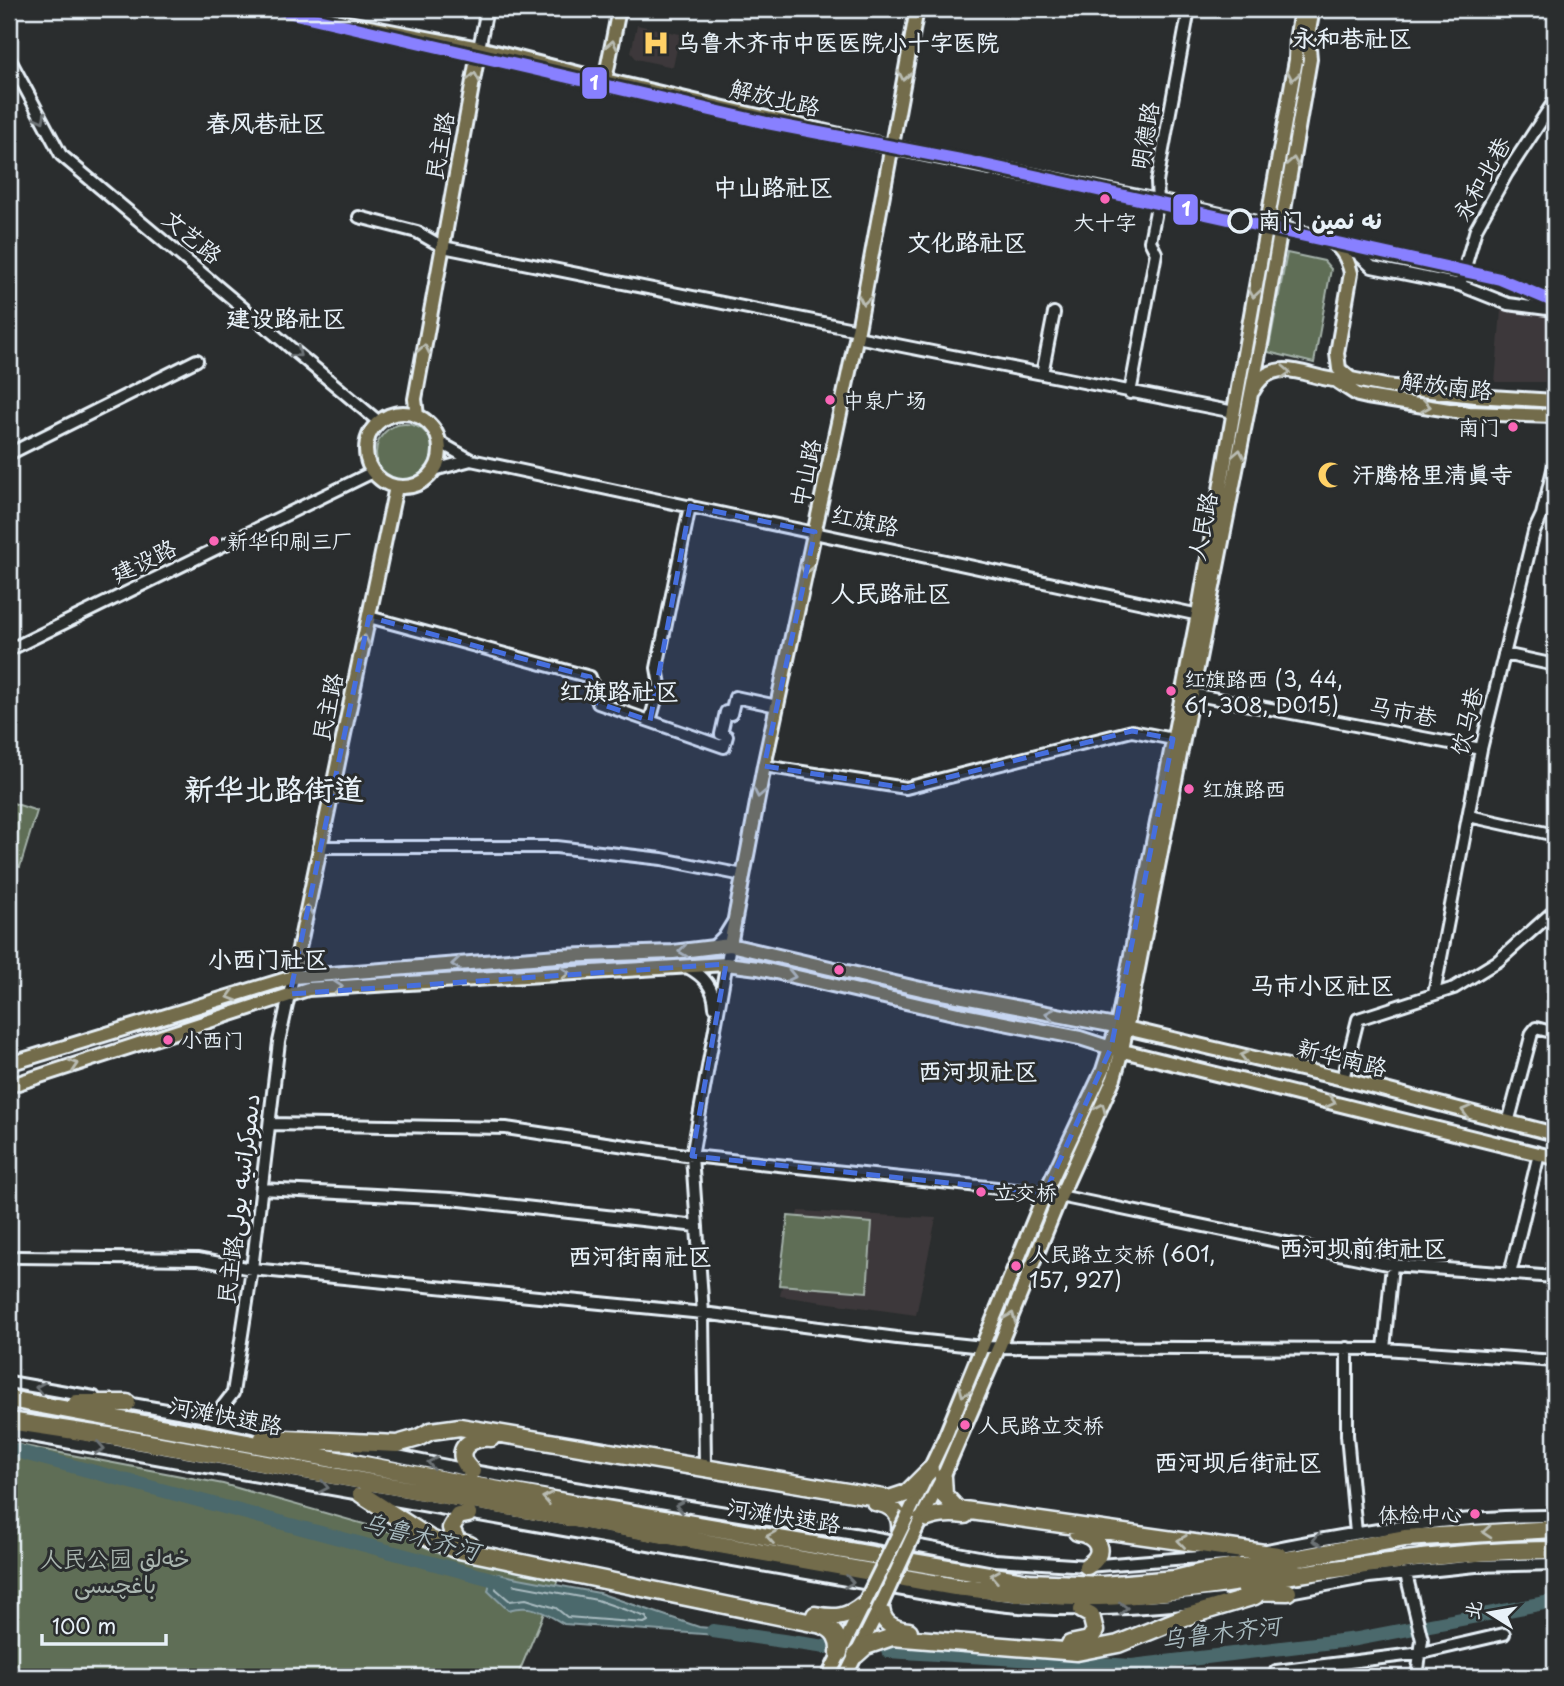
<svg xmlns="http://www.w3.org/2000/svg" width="1564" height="1686" font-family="'Playpen Sans','Playpen Sans Arabic','LXGW WenKai TC',sans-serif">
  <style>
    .built { fill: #3d393a }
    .green { fill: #5e6e57; stroke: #a3b0a8; stroke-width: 2 }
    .water { fill: #4b696c; stroke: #8a9fa4; stroke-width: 2 }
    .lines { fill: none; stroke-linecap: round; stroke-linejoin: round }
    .shore { stroke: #a9bbc0; stroke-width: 2 }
    .river { stroke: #4b696c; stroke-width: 14 }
    .minor-casing { stroke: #e8f1f8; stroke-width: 16 }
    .major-casing { stroke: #e8f1f8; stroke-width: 18 }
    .highway-casing { stroke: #e8f1f8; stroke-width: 21 }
    .minor { stroke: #2a2d2e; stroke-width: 10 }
    .major { stroke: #736c4b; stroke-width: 12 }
    .highway { stroke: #736c4b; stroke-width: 16 }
    .major-bridge-casing { stroke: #e8f1f8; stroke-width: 18; stroke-linecap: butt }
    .major-bridge { stroke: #736c4b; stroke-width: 12 }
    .metro-1-casing { stroke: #2a2d2e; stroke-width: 18 }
    .metro-1 { stroke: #8880ff; stroke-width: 12 }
    .oneway { stroke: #b9bcb3 }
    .oneway2 { stroke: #6c7275 }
    .marked { fill: #466fde; fill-opacity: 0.2; stroke: #466fde; stroke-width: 5; stroke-dasharray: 14 9; stroke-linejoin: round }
    .bus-dot { fill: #fa66b7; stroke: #2a2d2e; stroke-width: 2.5 }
    .stop-dot { fill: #2a2d2e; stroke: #e8f1f8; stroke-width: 3.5 }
    .labels { text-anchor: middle; stroke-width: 6; stroke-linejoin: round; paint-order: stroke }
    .bus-label { font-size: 21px; fill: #e8f1f8; stroke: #2a2d2e; text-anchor: start }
    .poi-label { font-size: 23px; font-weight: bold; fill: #e8f1f8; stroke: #2a2d2e; text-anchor: start }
    .street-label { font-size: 23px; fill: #e8f1f8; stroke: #2a2d2e }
    .stop-label { font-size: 23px; font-weight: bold; fill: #e8f1f8; stroke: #2a2d2e; text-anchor: start }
    .park-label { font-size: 23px; fill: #aab6b0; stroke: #2a2d2e }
    .neighbourhood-label { font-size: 24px; font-weight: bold; fill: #e8f1f8; stroke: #2a2d2e }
    .water-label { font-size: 24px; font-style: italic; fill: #a9bbc0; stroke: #2a2d2e }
    .district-label { font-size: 30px; font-weight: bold; fill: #e8f1f8; stroke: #2a2d2e }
    .line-badge { stroke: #2a2d2e; stroke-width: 2.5 }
    .badge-label { font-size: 19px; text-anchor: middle; font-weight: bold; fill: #fff }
  </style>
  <rect width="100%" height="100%" fill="#2a2d2e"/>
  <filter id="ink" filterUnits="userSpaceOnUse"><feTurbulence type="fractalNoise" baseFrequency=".0143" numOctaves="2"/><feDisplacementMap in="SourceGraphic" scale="14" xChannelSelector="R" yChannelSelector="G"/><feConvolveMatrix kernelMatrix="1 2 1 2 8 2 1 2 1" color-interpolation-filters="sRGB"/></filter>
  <g filter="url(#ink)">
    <path class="built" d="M637,25L680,34L673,67L636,59L631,52Z
      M1501,310L1555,316L1553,382H1495Z
      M798,1211L936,1218L916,1315L780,1296Z"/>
    <path class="green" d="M1287,253L1324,261L1331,269L1314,363L1268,352Z
      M376 453a29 29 0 1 1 58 0a29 29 0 1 1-58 0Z
      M10,802L37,811L20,867L9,864Z
      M788,1216L872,1223L867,1292L779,1285Z
      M9,1443L223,1484L406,1536L560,1575L517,1677H9Z"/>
    <path class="water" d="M492,1573L599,1593L699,1627L731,1630L730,1636L564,1624C544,1613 533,1603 508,1610L488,1591Z"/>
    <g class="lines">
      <path class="shore" d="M500,1582L597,1600L646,1617L648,1621L644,1623L567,1617L556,1608L526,1599L510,1601L496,1589V1583Z"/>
      <path class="river" d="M9,1449L506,1583
        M713,1631L826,1647
        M888,1651L1132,1666L1357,1639L1555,1601"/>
      <g class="minor-casing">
        <path id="minor" d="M479,48L487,9
          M9,58L61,155L379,422
          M359,217L417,232L443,247L858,330
          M1341,249L1357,253L1372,267L1460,285L1508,304L1555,310
          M1460,285L1476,229L1507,173L1555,100
          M857,337L1234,412
          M1042,374L1054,313
          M1130,393L1156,253L1150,241L1158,201L1157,182L1189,9
          M439,442L471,460L1204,616
          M9,454L197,360
          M434,470L471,460
          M369,617L590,677L598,703L724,747L727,736L721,734L726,712L731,714L735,697L777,706
          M9,650L373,472
          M1504,654L1555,665
          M1192,694L1481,749
          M650,721L660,685L657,668L690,506
          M764,766L906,788L1132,731L1173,739
          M1469,816L1555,835
          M319,847H556L662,859L743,875
          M713,947L725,935L733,922
          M687,967C704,976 714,987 715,1007
          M1434,994L1481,749L1534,532L1542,515L1555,461
          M1343,1079L1358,1019L1454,988L1498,961L1555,910
          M1508,1123L1532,1033L1536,1028L1555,1033
          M270,1124L506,1128L692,1156L1045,1193L1392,1265L1555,1277
          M262,1189L451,1199L697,1226
          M18,1257L198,1259L252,1269L703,1313L897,1338L983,1347L1384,1349L1555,1361
          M1510,1274L1539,1154
          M1347,1348V1435L1356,1533
          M1384,1349L1392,1265
          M9,1382L94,1397
          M120,1402L207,1417L279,1433
          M213,1419L233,1393L252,1269L279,1042L293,977
          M9,1432L954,1599C980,1602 1007,1607 1034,1608C1097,1612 1160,1607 1222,1600
          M357,1448L472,1471L866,1536L995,1560L1087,1566L1237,1554
          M705,1465L703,1313L692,1156L730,945
          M1267,1550C1361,1531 1458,1515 1555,1516
          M1406,1574L1422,1640L1417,1677
          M1284,1593L1369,1577L1476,1566L1555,1564
          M1276,1671L1422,1653L1504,1634"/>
      </g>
      <g class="major-casing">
        <path id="major" d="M275,9L479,48L605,80L891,147L1158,201L1324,238C1340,245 1347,256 1351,273L1337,353L1339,369L1351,379L1385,386L1475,396L1555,401
          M605,80L619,9
          M1338,382L1358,395L1367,397L1468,413L1555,416
          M1253,391C1274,350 1312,382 1346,381
          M366 450a37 37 0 1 1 74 0a37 37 0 1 1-74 0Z
          M417,416L415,399L479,48
          M730,945L764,766L858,330L917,9
          M293,977L396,487
          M9,1064L293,977L558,956L673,952L730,945L921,989L1126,1028L1343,1079L1555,1134
          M9,1086L308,989L726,964L758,968L958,1014L1080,1038L1111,1048L1555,1158
          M908,1515L945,1437L1045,1193L1103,1070L1117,1026L1198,614L1296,60L1297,35L1301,9
          M919,1523L943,1477L999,1347L1060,1197L1114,1078L1122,1050L1262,338L1310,59L1308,36L1313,9
          M828,1677L864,1604
          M845,1677L881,1605"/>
      </g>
      <g class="highway-casing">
        <path id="highway" d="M9,1399L554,1500L1029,1582L1102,1585L1175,1579L1203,1572L1298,1558L1405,1538L1555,1529
          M77,1403H127
          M9,1421L121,1438L955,1587C1002,1592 1051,1598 1099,1597C1141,1596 1184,1590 1226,1584C1335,1570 1445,1550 1555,1550
          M263,1438L397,1444L418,1438L431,1431L460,1427L889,1499L907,1493L930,1470
          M472,1471C451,1453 468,1436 491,1438
          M943,1477L944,1495L957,1509L1278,1555
          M361,1494L429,1538L454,1549L822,1625C835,1630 840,1639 839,1653
          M875,1502C892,1505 902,1513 900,1532
          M468,1514L458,1516L451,1528L457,1541L470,1545
          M920,1521C936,1514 948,1513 965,1515
          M1077,1532C1098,1535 1108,1554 1087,1566
          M1246,1591L1288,1592
          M881,1605C881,1623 892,1629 909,1631
          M815,1615C835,1619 848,1618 864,1604
          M1070,1644L1089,1640L1095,1631L1091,1615L1082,1610
          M856,1655L866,1646L892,1637L1077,1652L1118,1644L1185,1617L1255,1596"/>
      </g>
      <use href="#minor" class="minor"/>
      <use href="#major" class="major"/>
      <use href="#highway" class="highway"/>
      <g class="major-bridge-casing">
        <path id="major-bridge" d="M864,1604L908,1515
          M881,1605L919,1523"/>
      </g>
      <use href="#major-bridge" class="major-bridge"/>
      <g class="metro-1-casing">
        <path id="metro-1" d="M274,9L767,123L971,162L1500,279L1555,302"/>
      </g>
      <use href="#metro-1" class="metro-1"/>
    </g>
    <defs><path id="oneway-chevron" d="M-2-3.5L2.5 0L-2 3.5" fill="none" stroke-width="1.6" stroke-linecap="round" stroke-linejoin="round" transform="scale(1.75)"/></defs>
    <g class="oneway">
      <use href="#oneway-chevron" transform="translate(612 45) rotate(-79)"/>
      <use href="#oneway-chevron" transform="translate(904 76) rotate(101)"/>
      <use href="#oneway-chevron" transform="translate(1293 76) rotate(100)"/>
      <use href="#oneway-chevron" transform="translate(474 77) rotate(-80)"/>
      <use href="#oneway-chevron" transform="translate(1293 162) rotate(-80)"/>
      <use href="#oneway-chevron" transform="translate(1254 293) rotate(99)"/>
      <use href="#oneway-chevron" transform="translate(864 300) rotate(100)"/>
      <use href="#oneway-chevron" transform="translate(424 349) rotate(-80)"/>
      <use href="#oneway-chevron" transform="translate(1286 372) rotate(3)"/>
      <use href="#oneway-chevron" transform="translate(1426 406) rotate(9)"/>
      <use href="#oneway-chevron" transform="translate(1239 454) rotate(-79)"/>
      <use href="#oneway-chevron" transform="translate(806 570) rotate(102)"/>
      <use href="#oneway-chevron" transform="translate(364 640) rotate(-78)"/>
      <use href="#oneway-chevron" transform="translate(759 793) rotate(101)"/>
      <use href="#oneway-chevron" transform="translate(307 910) rotate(-79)"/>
      <use href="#oneway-chevron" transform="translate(683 951) rotate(173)"/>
      <use href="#oneway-chevron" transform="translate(456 964) rotate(175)"/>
      <use href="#oneway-chevron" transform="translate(565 973) rotate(-3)"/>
      <use href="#oneway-chevron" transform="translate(791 976) rotate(13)"/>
      <use href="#oneway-chevron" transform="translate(338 987) rotate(-4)"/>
      <use href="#oneway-chevron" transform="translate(232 996) rotate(163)"/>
      <use href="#oneway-chevron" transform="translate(1050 1014) rotate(-169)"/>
      <use href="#oneway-chevron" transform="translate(1245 1056) rotate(-167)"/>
      <use href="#oneway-chevron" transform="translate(74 1065) rotate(-18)"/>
      <use href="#oneway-chevron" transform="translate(1331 1102) rotate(14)"/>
      <use href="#oneway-chevron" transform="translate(1101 1108) rotate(-66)"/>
      <use href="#oneway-chevron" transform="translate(1466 1111) rotate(-165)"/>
      <use href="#oneway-chevron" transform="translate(1011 1317) rotate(-68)"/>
      <use href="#oneway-chevron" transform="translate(964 1392) rotate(113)"/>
      <use href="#oneway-chevron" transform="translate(547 1498) rotate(-169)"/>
      <use href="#oneway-chevron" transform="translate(1487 1532) rotate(176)"/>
      <use href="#oneway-chevron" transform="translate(771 1537) rotate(-171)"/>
      <use href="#oneway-chevron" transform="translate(1182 1541) rotate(-172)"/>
      <use href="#oneway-chevron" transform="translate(995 1576) rotate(-170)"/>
    </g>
    <g class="oneway2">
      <use href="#oneway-chevron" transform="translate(41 118) rotate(62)"/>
      <use href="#oneway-chevron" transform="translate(297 353) rotate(40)"/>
      <use href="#oneway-chevron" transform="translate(40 1388) rotate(-170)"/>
      <use href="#oneway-chevron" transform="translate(100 1448) rotate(10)"/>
      <use href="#oneway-chevron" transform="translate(432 1463) rotate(-169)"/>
      <use href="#oneway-chevron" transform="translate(324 1487) rotate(11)"/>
      <use href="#oneway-chevron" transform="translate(680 1506) rotate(-170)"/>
      <use href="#oneway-chevron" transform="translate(1317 1540) rotate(168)"/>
      <use href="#oneway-chevron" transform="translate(849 1582) rotate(10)"/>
      <use href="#oneway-chevron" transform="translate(1123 1608) rotate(-2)"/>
    </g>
  </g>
  <path class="marked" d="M690,506L815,532L764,766L906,788L1132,731L1173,739L1111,1048L1045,1193L692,1156L726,964L290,994L369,617L590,677L598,703L650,721Z"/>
  <defs>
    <g id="hospital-bare" transform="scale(2.1)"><path d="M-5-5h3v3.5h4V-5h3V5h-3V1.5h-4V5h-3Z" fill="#ffd166" stroke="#2a2d2e" stroke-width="2.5" paint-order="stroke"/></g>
    <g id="mosque-bare" transform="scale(2.1)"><path d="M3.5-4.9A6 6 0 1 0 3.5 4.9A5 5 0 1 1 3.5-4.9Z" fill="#ffd166" stroke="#2a2d2e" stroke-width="2.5" paint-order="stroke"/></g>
  </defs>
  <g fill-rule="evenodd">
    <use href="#hospital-bare" x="656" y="43"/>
    <use href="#mosque-bare" x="1331" y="475"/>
  </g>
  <g class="bus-dot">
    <circle cx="1105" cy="199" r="6"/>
    <circle cx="830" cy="400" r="6"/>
    <circle cx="1513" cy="427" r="6"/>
    <circle cx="214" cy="541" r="6"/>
    <circle cx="1171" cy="691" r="6"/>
    <circle cx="1189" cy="789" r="6"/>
    <circle cx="839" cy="970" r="6"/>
    <circle cx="168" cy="1040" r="6"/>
    <circle cx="981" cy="1192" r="6"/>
    <circle cx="1016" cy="1266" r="6"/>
    <circle cx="965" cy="1425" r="6"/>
    <circle cx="1475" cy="1514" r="6"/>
  </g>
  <circle class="stop-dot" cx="1240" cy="221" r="11"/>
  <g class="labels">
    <g class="bus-label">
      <text x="1105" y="230" text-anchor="middle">大十字</text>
      <text x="843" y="408">中泉广场</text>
      <text x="1500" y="435" text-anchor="end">南门</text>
      <text x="227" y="549">新华印刷三厂</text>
      <text x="1184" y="687">红旗路西 (3, 44,<tspan x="1184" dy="26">61, 308, D015)</tspan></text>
      <text x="1202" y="797">红旗路西</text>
      <text x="181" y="1048">小西门</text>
      <text x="994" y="1200">立交桥</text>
      <text x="1029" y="1262">人民路立交桥 (601,<tspan x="1029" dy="26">157, 927)</tspan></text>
      <text x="978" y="1433">人民路立交桥</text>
      <text x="1462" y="1522" text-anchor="end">体检中心</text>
    </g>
    <g class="poi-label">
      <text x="677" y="51">乌鲁木齐市中医医院小十字医院</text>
      <text x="1352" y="483">汗腾格里清真寺</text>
    </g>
    <g class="street-label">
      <text transform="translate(775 98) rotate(13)" y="8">解放北路</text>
      <text transform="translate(1145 136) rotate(-80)" y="8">明德路</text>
      <text transform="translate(440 146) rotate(-80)" y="8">民主路</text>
      <text transform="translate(1482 179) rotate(-61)" y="8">永和北巷</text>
      <text transform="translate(192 237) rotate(40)" y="8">文艺路</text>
      <text transform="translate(1447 386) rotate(7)" y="8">解放南路</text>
      <text transform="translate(806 473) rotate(-78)" y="8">中山路</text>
      <text transform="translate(865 521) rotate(12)" y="8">红旗路</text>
      <text transform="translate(1203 526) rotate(-79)" y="8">人民路</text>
      <text transform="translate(144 561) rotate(-26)" y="8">建设路</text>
      <text transform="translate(328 707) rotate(-78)" y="8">民主路</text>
      <text transform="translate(1403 712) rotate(11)" y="8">马市巷</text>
      <text transform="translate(1467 721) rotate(-77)" y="8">饮马巷</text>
      <text transform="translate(1342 1058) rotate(14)" y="8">新华南路</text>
      <text transform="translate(239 1199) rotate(-83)" y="8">民主路دىموكراتىيە يولى</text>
      <text transform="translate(226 1416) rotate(11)" y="8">河滩快速路</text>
      <text transform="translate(784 1516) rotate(9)" y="8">河滩快速路</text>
    </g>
    <g class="stop-label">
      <text x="1258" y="229">南门 نە نمين</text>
    </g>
    <g class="park-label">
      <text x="115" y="1567">人民公园 خەلق<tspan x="115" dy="26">باغچىسى</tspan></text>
    </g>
    <g class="neighbourhood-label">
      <text x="1352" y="47">永和巷社区</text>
      <text x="266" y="132">春风巷社区</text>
      <text x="773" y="196">中山路社区</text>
      <text x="967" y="251">文化路社区</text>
      <text x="286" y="327">建设路社区</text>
      <text x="891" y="602">人民路社区</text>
      <text x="619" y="700">红旗路社区</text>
      <text x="268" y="968">小西门社区</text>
      <text x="1322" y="994">马市小区社区</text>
      <text x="978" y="1080">西河坝社区</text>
      <text x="1363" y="1257">西河坝前街社区</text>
      <text x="640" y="1265">西河街南社区</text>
      <text x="1238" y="1471">西河坝后街社区</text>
    </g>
    <g class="water-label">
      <text transform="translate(421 1537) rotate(15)" y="8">乌鲁木齐河</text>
      <text transform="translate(1221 1633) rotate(-7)" y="8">乌鲁木齐河</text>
    </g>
    <g class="district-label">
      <text x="274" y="800">新华北路街道</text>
    </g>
  </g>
  <g class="line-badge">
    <rect x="581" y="66" width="27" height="34" rx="7" fill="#8880ff"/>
    <rect x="1172" y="193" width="27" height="33" rx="7" fill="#8880ff"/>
  </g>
  <g class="badge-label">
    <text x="594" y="90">1</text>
    <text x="1186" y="216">1</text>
  </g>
  <rect width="1564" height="1686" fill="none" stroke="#2a2d2e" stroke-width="35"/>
  <rect x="18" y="18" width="1529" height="1651" fill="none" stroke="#e8f1f8" stroke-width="2.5" filter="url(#ink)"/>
  <g transform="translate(1490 1613) rotate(281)" stroke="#2a2d2e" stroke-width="5" paint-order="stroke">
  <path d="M0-5L12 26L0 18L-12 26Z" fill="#e8f1f8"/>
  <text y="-10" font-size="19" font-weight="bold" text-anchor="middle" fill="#e8f1f8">北</text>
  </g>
  <path d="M42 1634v10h124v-10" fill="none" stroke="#e8f1f8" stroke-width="3.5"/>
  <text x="52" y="1634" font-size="21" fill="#e8f1f8" stroke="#2a2d2e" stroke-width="5" paint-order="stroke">100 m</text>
</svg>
